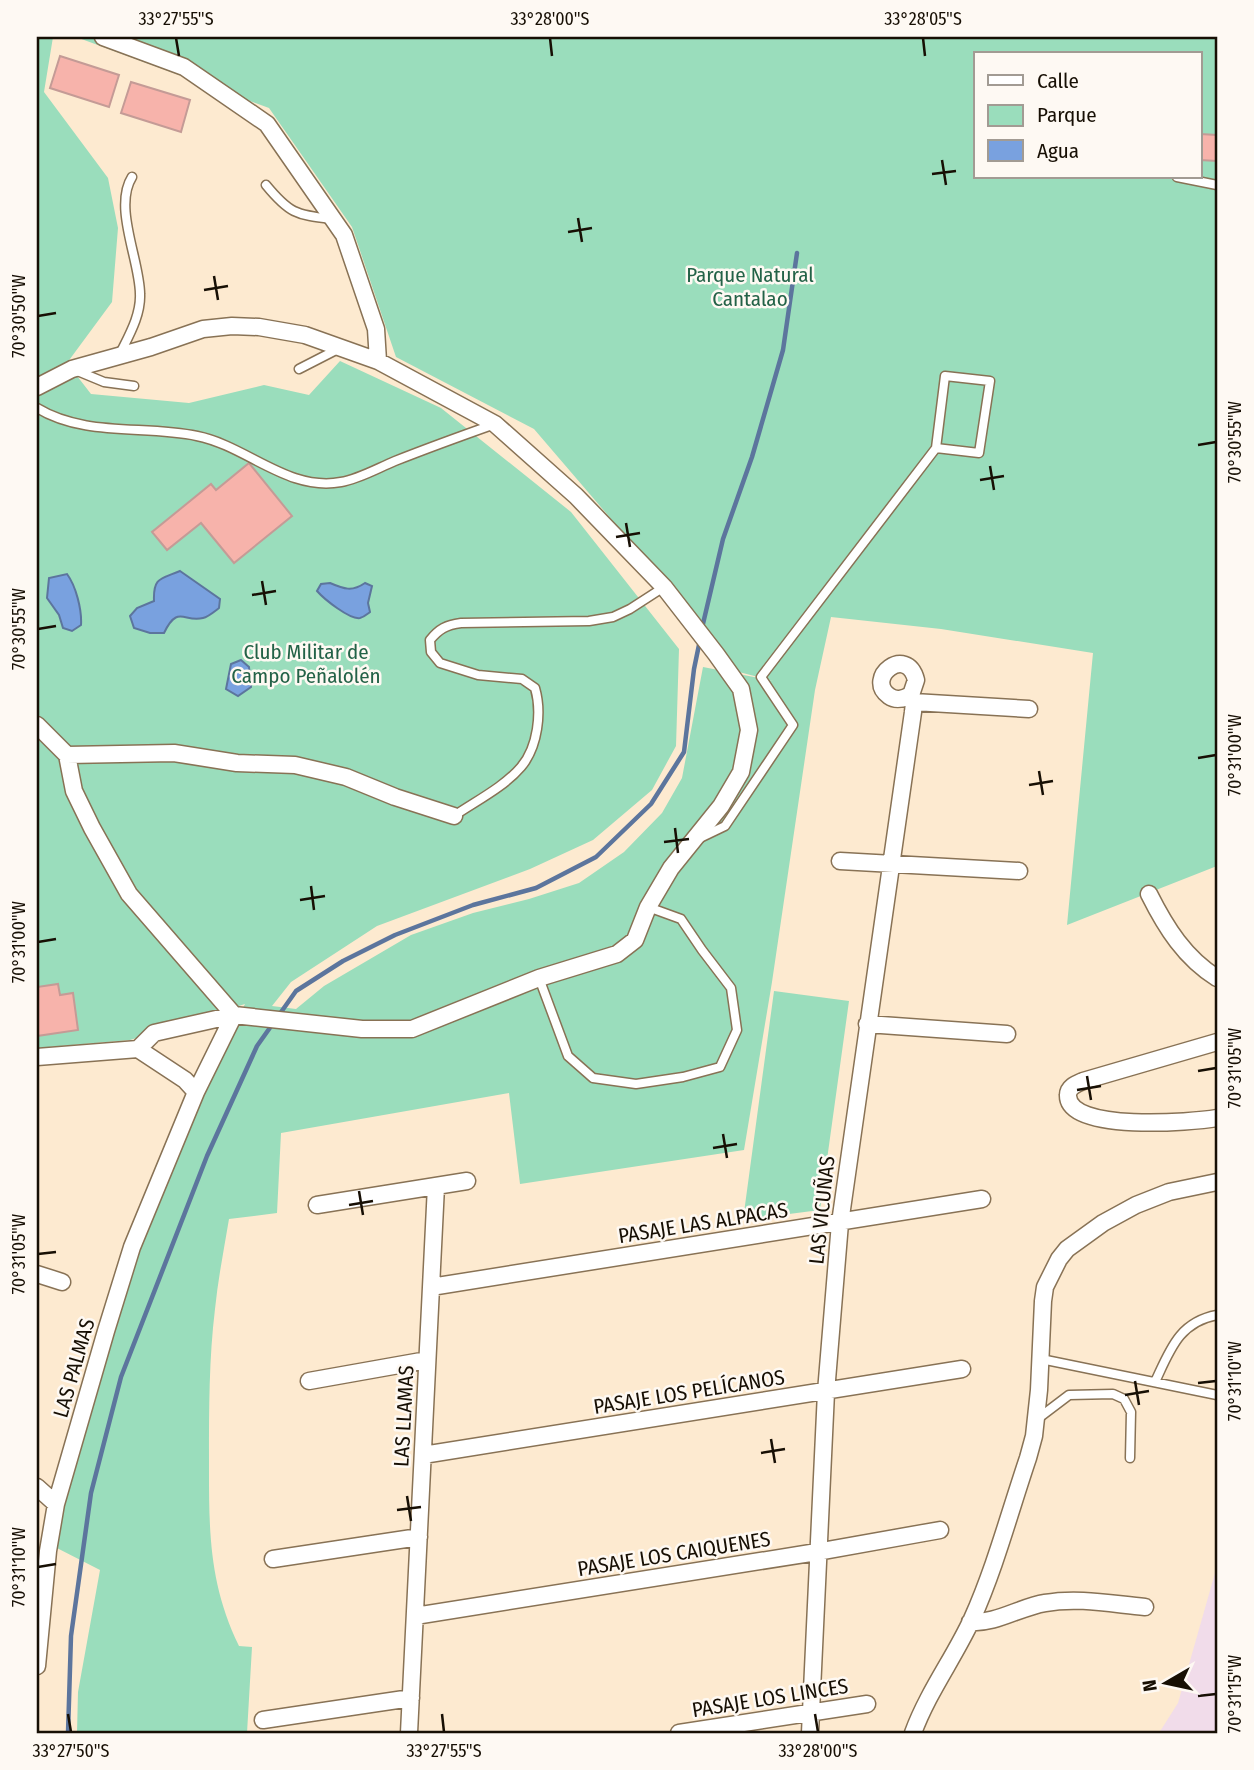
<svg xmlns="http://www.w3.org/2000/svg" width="1254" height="1770" font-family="'Fira Sans Condensed',sans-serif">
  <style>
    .education { fill: #f1dcea }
    .green { fill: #9addbc; fill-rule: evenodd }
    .water { fill: #79a1df; stroke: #5c759d; stroke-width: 2 }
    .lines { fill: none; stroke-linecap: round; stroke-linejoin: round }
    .stream { stroke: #5c759d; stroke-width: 4.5 }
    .building { fill: #f7b3ab; stroke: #c49b96; stroke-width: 2 }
    .service-casing { stroke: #887255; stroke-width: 11 }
    .minor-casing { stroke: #887255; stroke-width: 19 }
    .service { stroke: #fff; stroke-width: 8 }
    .minor { stroke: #fff; stroke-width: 16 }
    .ticks { fill: none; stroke: #170f04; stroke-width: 2.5 }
    .labels { text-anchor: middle; stroke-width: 5; stroke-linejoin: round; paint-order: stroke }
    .park-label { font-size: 21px; fill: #236247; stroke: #fef9f3 }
    .street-label { font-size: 21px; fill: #170f04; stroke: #fef9f3 }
    .neatline { fill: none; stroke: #170f04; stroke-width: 2.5 }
    .ticks-label { font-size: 18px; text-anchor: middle; fill: #170f04 }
  </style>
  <rect width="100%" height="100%" fill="#fdead0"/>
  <path class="education" d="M1217,1566V1733H1159L1178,1703Z"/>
  <path class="green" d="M37,37H53L44,92L108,178L118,228L112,302L67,363L91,394L189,403L264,385L309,395L340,361L441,408L571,512L679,649L676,746L652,790L593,840L530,869L377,926L291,982L272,1006L296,1009L324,986L411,935L473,913L529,899L579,883L624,852L662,813L682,778L703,667L774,681L735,671L684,604L534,429L396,357L352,227L269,108L76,37H1217V866L1067,925L1093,653L941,629L831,617L815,690L772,982L744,1150L520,1184L509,1093L281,1133L277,1213L229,1219C224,1249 218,1279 215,1309C209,1358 209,1409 209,1459C209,1528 208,1582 239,1646L252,1647L247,1733H77L78,1692L100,1570L51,1545L134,1253L193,1103L245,1004L130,1040L37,1048ZM976,54H1200V177H976Z
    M774,991L849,1001L820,1210L743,1220Z"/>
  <path class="water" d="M180,571L220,599L219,608C215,611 208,617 203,618C184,623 178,604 164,633H150L134,628L130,616L137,608L154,601C153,577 161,579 180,571Z
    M67,574C76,586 82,610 81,625L72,631L63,628L59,615L47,598L49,578Z
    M330,583C344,589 352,592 365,583L372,586L368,603L370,612C366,615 364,617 360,618C350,620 324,599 317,591L321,584Z
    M241,660L249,667L251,687L238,696L226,689L231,664Z"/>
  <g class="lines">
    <path class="stream" d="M702,628L723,539L752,457L783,350L797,253
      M279,1015L296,991L343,961L395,935L473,905L536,888L596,857L651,804L684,752L694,669L700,640
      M68,1733L71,1636L91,1493L121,1377L207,1156L257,1046L274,1022"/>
  </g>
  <path class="building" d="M60,56L119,75L109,107L50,88Z
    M131,82L190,100L181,132L121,113Z
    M1200,134L1217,135V161L1200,160Z
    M249,463L292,516L234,563L201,523L167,550L152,532L211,484L216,490Z
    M58,984L60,995L73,993L78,1030L37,1036V987Z"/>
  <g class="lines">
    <g class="service-casing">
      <path id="service" d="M1177,177L1217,185
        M266,185C289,213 296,215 331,219
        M119,356C128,337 141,316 140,294C140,261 113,207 132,177
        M299,369L338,349
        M75,370L104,382L134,386
        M37,408C85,437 144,425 197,436C247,446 288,492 341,482C359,479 378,468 395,461C428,448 461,436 495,424
        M454,816C476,801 504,787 521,767C538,747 542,712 535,688L522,679L478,675L440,663L431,652L430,640C439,629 446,625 461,623L589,621L613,617L630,609L664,587
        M700,838L725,826L793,725L761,677L936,448L945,376L990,381L979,453L936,448
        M539,978L568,1056L593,1078L636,1084L683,1077L720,1067L737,1030L731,988L702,950L681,919L648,907
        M1041,1359L1217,1395
        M1155,1382C1170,1350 1179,1322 1217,1315
        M1036,1420L1069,1395L1113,1394L1124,1399L1131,1412L1130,1458"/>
    </g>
    <g class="minor-casing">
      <path id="minor" d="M103,37L184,67L267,124L344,235L376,329L378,361
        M37,387L72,369L151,347L203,329L232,326L259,327L305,335L378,361L495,424L576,496L664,587L716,654L741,689L749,730L741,772L721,806L671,868L648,907L635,940L617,954L539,978L412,1029H362L234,1015L154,1033L138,1049
        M914,702L1029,709
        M37,725L67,755L74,791L92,828L129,894L234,1015
        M67,755L174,753L237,763L295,765L346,777L395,797L454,816
        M840,861L1019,871
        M1149,894C1166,928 1185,958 1217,978
        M867,1024L1007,1034
        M1217,1042L1083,1081C1076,1084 1068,1087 1068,1095C1067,1133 1194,1122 1217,1118
        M37,1057L138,1049L185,1080L196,1092
        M317,1205L467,1181
        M37,1274L62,1282
        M431,1287L982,1199
        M309,1381L427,1360
        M423,1455L962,1369
        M37,1487L56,1504
        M273,1559L419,1537
        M415,1616L817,1552L940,1530
        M970,1622C996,1624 1020,1607 1045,1603C1078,1597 1112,1604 1145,1607
        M37,1666L48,1551L56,1504L106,1331L132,1247L196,1092L234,1015
        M263,1720L411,1698
        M409,1733L436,1186
        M679,1733L867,1704
        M810,1733L826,1392L840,1223L913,712L914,702L911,695L916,680C907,644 864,678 889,696C896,701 903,699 911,695
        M913,1733C928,1692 954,1658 972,1619C995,1568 1010,1511 1028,1458L1034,1436L1039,1390L1043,1301L1045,1287L1059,1259L1067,1249L1103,1223L1136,1205L1169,1192L1217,1182"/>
    </g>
    <use href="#service" class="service"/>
    <use href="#minor" class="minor"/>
  </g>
  <path class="ticks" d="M176,38L179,56M550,38L552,56M923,38L925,56M942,160L946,185M932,174L956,171M578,218L582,242M568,232L592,228M214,276L218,300M204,290L228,286M38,316L56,313M1198,445L1216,442M990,466L994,490M980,480L1004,476M626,523L630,547M616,537L640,533M262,581L266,605M252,595L276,591M38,629L56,626M1198,758L1216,755M1039,771L1043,795M1029,785L1053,781M675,828L678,853M664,842L689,839M311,886L314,910M300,900L325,896M38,942L56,939M1198,1071L1216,1068M1087,1076L1091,1100M1077,1090L1101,1086M723,1134L727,1158M713,1148L737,1144M359,1191L363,1215M349,1205L373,1201M38,1254L56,1252M1135,1381L1139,1405M1198,1383L1216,1381M1125,1395L1149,1391M771,1439L775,1463M761,1453L785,1449M407,1496L411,1521M397,1510L421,1507M38,1567L56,1564M1198,1696L1216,1694M68,1714L71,1732M442,1714L444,1732M815,1714L818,1732"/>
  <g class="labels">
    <g class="park-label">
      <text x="750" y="282">Parque Natural<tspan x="750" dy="24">Cantalao</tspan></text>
      <text x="306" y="659">Club Militar de<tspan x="306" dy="24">Campo Peñalolén</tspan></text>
    </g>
    <g class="street-label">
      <text transform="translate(822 1210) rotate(-84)" y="7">LAS VICUÑAS</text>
      <text transform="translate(703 1223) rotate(-9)" y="7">PASAJE LAS ALPACAS</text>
      <text transform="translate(74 1368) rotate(-74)" y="7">LAS PALMAS</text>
      <text transform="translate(689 1392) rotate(-9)" y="7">PASAJE LOS PELÍCANOS</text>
      <text transform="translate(404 1416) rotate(-87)" y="7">LAS LLAMAS</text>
      <text transform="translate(674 1554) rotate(-9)" y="7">PASAJE LOS CAIQUENES</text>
      <text transform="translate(770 1698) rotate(-9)" y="7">PASAJE LOS LINCES</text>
    </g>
  </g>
  <rect width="1254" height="1770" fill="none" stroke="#fef9f3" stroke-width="77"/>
  <rect x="974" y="52" width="228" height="126" fill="#fef9f3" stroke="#a29b93" stroke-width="2"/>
  <rect x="988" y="75" width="35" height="10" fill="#ffffff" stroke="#a29b93" stroke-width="2"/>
  <text x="1037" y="88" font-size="21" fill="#170f04">Calle</text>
  <rect x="988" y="105" width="35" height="21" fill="#9addbc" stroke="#a29b93" stroke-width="2"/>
  <text x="1037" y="122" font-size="21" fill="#170f04">Parque</text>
  <rect x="988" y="140" width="35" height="21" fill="#79a1df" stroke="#a29b93" stroke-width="2"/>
  <text x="1037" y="158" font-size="21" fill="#170f04">Agua</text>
  <g transform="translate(1166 1683) rotate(261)" stroke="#fef9f3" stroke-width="5" paint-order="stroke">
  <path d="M0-5L12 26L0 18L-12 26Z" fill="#170f04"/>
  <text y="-10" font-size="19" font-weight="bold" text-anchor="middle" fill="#170f04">N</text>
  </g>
  <rect x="38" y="38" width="1178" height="1694" class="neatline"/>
  <g class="ticks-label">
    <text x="176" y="25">33°27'55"S</text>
    <text x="550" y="25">33°28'00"S</text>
    <text x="923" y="25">33°28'05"S</text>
    <text transform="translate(19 316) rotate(-90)" y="6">70°30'50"W</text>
    <text transform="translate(1235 442) rotate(-90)" y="6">70°30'55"W</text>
    <text transform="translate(19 629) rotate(-90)" y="6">70°30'55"W</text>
    <text transform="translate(1235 755) rotate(-90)" y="6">70°31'00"W</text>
    <text transform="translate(19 942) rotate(-90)" y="6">70°31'00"W</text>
    <text transform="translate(1235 1068) rotate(-90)" y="6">70°31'05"W</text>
    <text transform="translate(19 1254) rotate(-90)" y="6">70°31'05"W</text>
    <text transform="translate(1235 1381) rotate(-90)" y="6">70°31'10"W</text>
    <text transform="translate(19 1567) rotate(-90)" y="6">70°31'10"W</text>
    <text transform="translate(1235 1694) rotate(-90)" y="6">70°31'15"W</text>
    <text x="71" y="1757">33°27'50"S</text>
    <text x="444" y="1757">33°27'55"S</text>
    <text x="818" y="1757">33°28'00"S</text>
  </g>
</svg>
